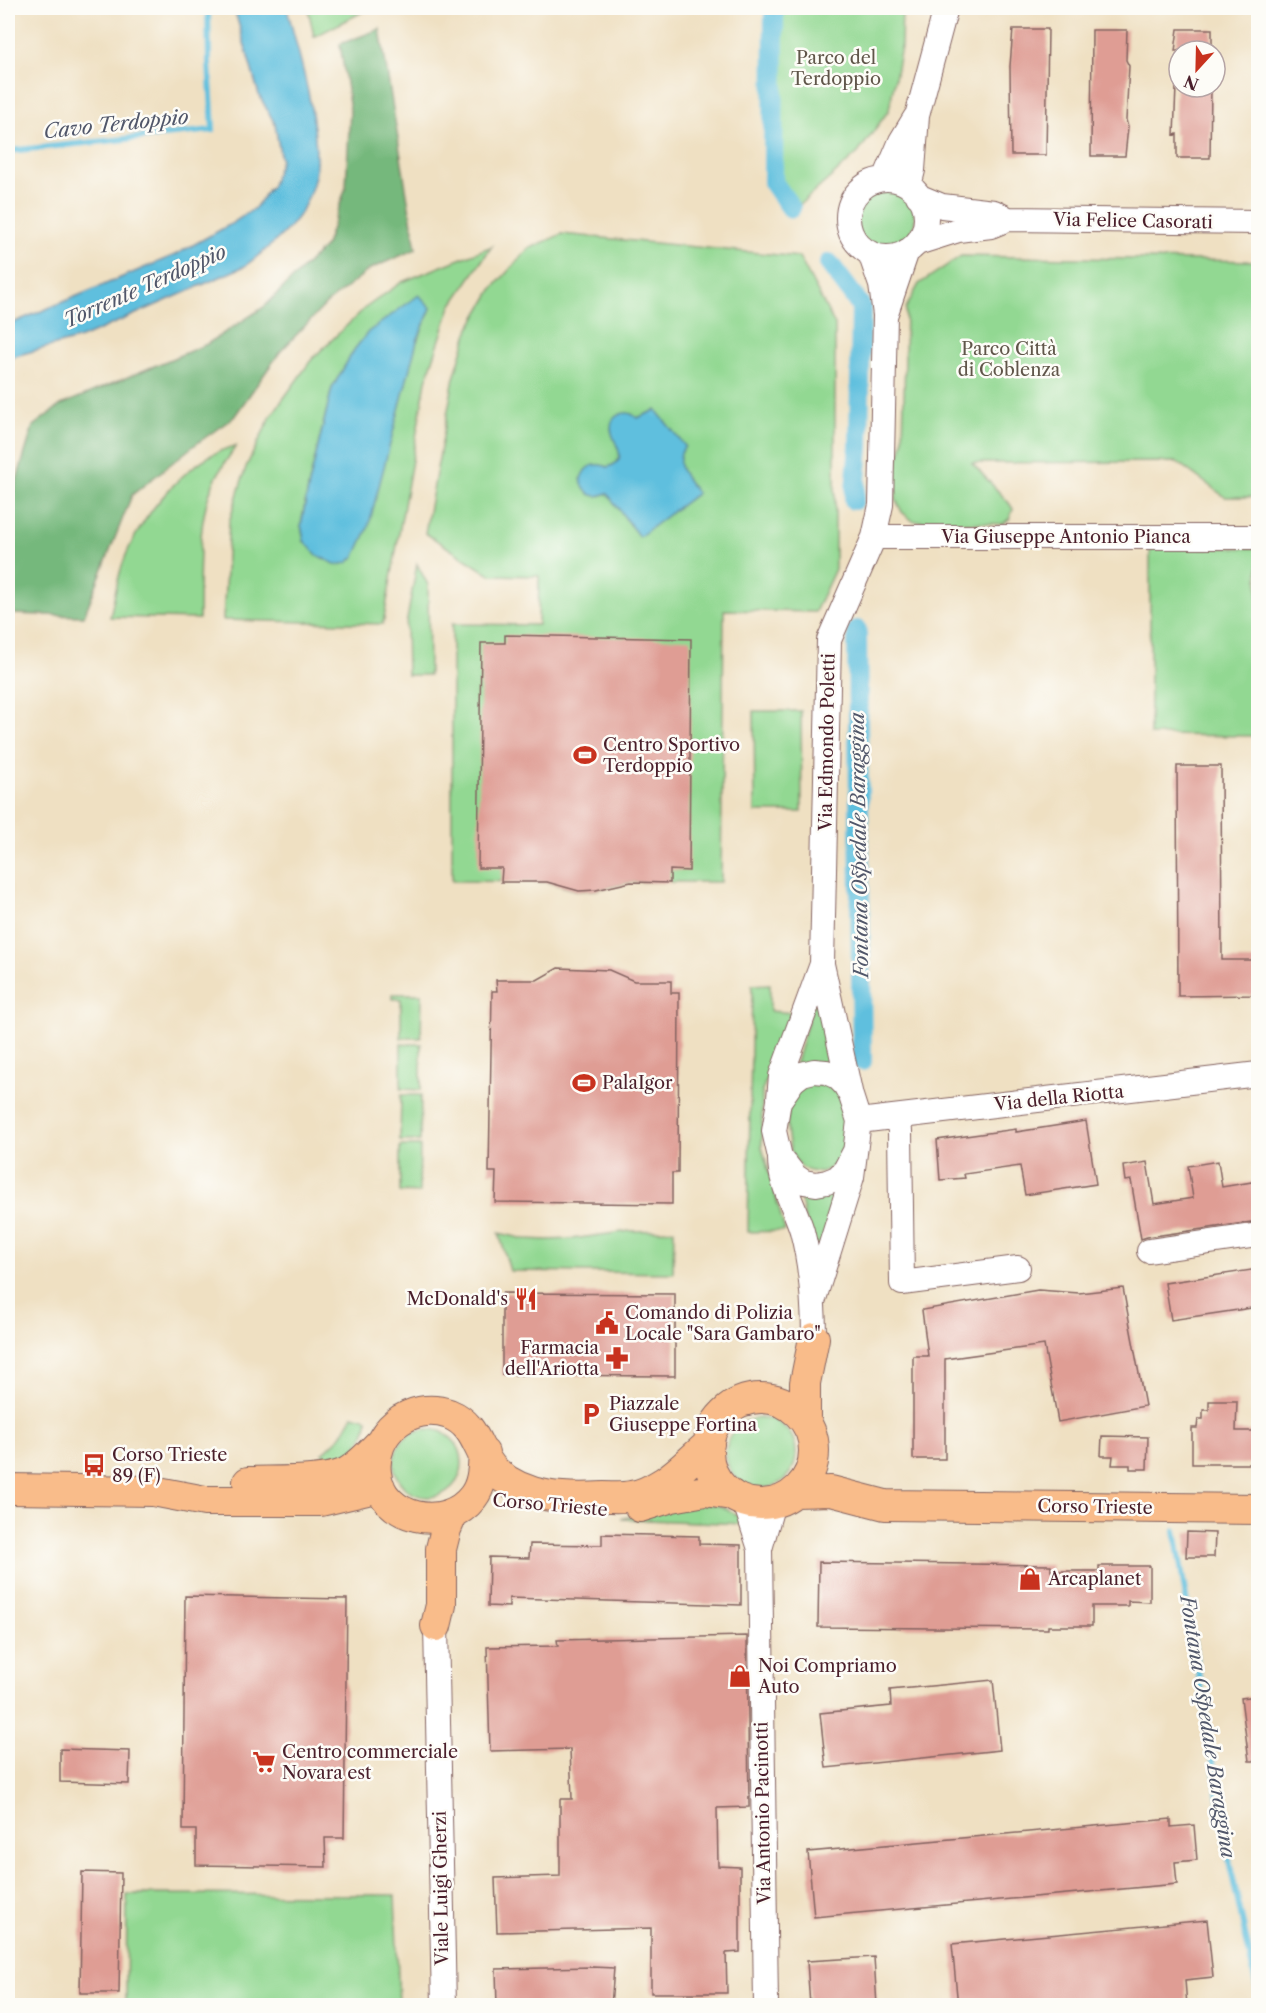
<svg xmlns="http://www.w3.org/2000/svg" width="1266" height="2013" font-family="'Libre Caslon Text',serif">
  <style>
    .green { fill: #92d892; stroke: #6e7c5e; stroke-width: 1.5; fill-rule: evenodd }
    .forest { fill: #75b87c; stroke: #606c54; stroke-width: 1.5 }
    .water { fill: #5fbfde; stroke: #546f84; stroke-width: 1.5 }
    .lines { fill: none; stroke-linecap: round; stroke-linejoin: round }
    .stream { stroke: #5fbfde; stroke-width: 6 }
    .canal { stroke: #5fbfde; stroke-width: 20 }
    .building { fill: #df9d94 }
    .minor-casing { stroke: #846360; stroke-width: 26 }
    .major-casing { stroke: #846360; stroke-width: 32 }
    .minor { stroke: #fff; stroke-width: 24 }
    .major { stroke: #f9bc8a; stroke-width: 30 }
    .labels { text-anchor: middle; stroke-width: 5; stroke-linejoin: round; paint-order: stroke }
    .park-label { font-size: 18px; fill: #60564a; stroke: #fdfcf7 }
    .street-label { font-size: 18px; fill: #4a1f2b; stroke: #fdfcf7 }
    .poi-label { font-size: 18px; fill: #4a1f2b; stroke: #fdfcf7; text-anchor: start }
    .water-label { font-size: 20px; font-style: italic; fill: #51576a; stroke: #fdfcf7 }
  </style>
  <rect width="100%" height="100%" fill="#fdfcf7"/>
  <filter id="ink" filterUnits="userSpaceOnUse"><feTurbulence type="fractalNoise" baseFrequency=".0167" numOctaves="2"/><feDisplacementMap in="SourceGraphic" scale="12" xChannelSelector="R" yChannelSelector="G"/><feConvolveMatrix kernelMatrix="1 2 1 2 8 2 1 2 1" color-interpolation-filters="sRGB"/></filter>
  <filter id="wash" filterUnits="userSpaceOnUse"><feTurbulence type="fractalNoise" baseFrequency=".008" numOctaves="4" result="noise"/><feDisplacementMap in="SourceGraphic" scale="24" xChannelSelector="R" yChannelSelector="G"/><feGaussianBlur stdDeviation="1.35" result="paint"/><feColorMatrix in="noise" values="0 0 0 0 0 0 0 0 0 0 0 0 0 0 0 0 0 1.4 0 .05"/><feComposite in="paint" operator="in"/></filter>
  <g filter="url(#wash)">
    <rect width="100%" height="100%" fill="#efe0c2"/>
    <path class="green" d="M308,8H370L314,37Z
      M779,8H902L901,47L889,110L858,153L797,207L773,167Z
      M855 218a30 30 0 1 1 60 0a30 30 0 1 1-60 0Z
      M562,234L799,257L835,325V569L815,612L724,610L721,882H631L596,890L579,891L547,882L452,881V624L538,625L539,576L490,575L425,533L454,378L469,329L493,288L528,249Z
      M492,246L451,306L426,381L383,624L223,620L229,522L246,467L271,416L312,359L365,308L402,282ZM431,308L417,341L304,541L301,525L309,484L332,388Z
      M961,256L1258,261V497H1225L1177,462L972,463L1009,503L1013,509L1010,518L1003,524L913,521L902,512L896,500V468L903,443L906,308L919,284Z
      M236,446C228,458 220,469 214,482C196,520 200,577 199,619L110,617C114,599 117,580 123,563C138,519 189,455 236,446Z
      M1150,548H1258V736L1150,735Z
      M417,564L428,585L429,675H407L406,625Z
      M754,711H801L802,812H755Z
      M820,979L843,1074L794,1069Z
      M770,984V1011L793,1013L762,1091V1147L785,1231L748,1232L752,985Z
      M392,994H422L421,1038H401V999H392Z
      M401,1044H421V1090L401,1089Z
      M816,1079L835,1085C839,1095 844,1105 846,1115C849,1133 844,1165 824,1171C818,1173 809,1172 803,1168C785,1156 783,1112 794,1095C798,1088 809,1084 816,1079Z
      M401,1095H421L420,1141H400Z
      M400,1146H420L419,1193L400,1192Z
      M841,1183L816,1274L798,1185Z
      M674,1230L673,1273L510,1271L499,1233L525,1239L547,1240L572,1239L630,1231Z
      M353,1415L368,1419C364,1445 352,1454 329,1464L323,1453L341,1436Z
      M726 1453a35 35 0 1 1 70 0a35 35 0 1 1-70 0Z
      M394 1463a34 34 0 1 1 68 0a34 34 0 1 1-68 0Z
      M678,1504C706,1504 726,1500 745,1524L621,1519Z
      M127,1894L395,1895L399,2005H126Z"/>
    <path class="forest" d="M380,29L416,249L370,269L326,304L280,352L234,417L192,447L132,495L84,616L8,614V506L10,503L33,426L61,405L207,344L264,307L326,245L346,187L350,110L340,44Z"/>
    <path class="water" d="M234,8H287C300,60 318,115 316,169C315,179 311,191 307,200C297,226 266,250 245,266L81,338L15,356L8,361V325L175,255L231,224L255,208L272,185L281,160L275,124L259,95Z
      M419,295L431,308L417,341L368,528L355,556L347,563L337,565L318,556L304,541L301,525L309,484L332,388L354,350L368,332Z
      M656,410L685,446C672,465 685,477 697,493L639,537L607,493C594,500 583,494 581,479C585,465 595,462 608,467C637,457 601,437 614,418C622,412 630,411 637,418Z"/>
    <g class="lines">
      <path class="stream" d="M8,151L213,130L209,62L208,8
        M1175,1531L1230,1865L1258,1993"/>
      <path class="canal" d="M774,8L773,182L791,208
        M829,263L861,306L859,447L854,500
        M857,630L862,1061"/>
    </g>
    <g id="blocks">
      <path class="building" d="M1013,29H1048L1046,155H1011L1010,66Z
        M1178,29H1212V51H1175Z
        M1092,30H1127L1126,60L1129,66L1126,120L1128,127L1125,156H1091Z
        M1176,87H1211L1210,158H1177V134L1174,135Z
        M505,635L691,639L689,871L670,870V883L631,882L596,890L579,891L547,882H501L502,868H478L481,643H505Z
        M1177,766H1221L1222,960H1258V995L1178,996Z
        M558,968L609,970L634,981H671V993H679L678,1173H672V1204L495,1202L496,1172H489L492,991H497L496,980H537Z
        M1086,1121L1096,1184L1025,1195L1020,1166L964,1174L965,1178L940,1180L937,1140L1016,1129V1132Z
        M1218,1161L1222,1187L1258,1181V1221L1147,1237L1141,1239L1131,1180L1125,1181L1123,1166L1147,1162L1154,1204L1193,1198L1188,1166Z
        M1258,1269V1307L1171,1320L1165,1283Z
        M1123,1288L1145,1406L1058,1422L1044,1345L945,1359V1459H913V1356H928L922,1310L1038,1290L1079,1293Z
        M502,1293L675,1294V1376L502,1375Z
        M1209,1401H1237L1236,1431H1258V1464H1192V1428H1197L1198,1419H1203V1410H1209Z
        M1102,1436L1148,1437L1147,1469H1130V1465H1112L1113,1456H1101Z
        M1187,1532L1215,1533L1214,1557H1186Z
        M602,1534L699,1536V1544L741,1545V1605L509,1598V1607L488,1606L489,1557L529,1558L530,1544L602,1545Z
        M819,1562L1051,1565V1571H1099V1566H1150V1602L1128,1601V1606H1092V1626H1048V1629L818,1627Z
        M185,1596L347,1599L344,1838H325L326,1867L196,1865V1830H183Z
        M747,1636L749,1807L717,1808L718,1866L740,1867V1952L726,1953L727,1993H651V1928L497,1932L495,1878L560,1876V1799H572L570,1749L490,1751L487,1647L558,1646L557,1640Z
        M993,1680L1000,1750L826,1768L820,1713L891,1706L890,1690Z
        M1258,1696V1761H1249L1241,1698Z
        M60,1749L130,1751L129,1784L60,1782Z
        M1171,1819V1827L1194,1825L1197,1860L1175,1862L1177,1884L814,1917L808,1852Z
        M82,1872L121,1873L119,1993H80Z
        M1207,1920L1213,1977L1185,1980L1187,2006H958L952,1944Z
        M874,1957L877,2006H810L807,1961Z
        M592,1967L614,1968L611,2006H497L496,1969Z"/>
    </g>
  </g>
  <g filter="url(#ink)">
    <use href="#blocks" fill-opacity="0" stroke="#846360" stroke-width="1.5"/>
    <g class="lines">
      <g class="minor-casing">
        <path id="minor" d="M885,179L901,141L915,118
          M848 218a39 39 0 1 1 78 0a39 39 0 1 1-78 0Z
          M909,186L913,170L917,116L946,8
          M918,196L942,206L994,212L1008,219
          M917,243L958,230L991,226L1008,219L1258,222
          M886,313L907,251
          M874,537H1258
          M851,1096L822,964L829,640L874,537L881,505L885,315L881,285L870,253
          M779,1098L781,1076L822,964
          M897,1117L900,1131L902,1283L1018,1268
          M859,1121L1258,1074
          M780,1159C780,1184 795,1207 802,1231C811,1266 814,1302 814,1338
          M1149,1251L1258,1235
          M814,1299L852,1177L859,1121L851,1096L845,1085L837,1077L826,1072L814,1071L802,1074L793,1081L779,1101L774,1131L780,1157L795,1176L804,1182L816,1184L827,1182L837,1178L845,1170L855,1151
          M745,1502L760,1549
          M436,1626L444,2006
          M766,2006L760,1549L773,1503"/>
      </g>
      <g class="major-casing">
        <path id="major" d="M708 1451a53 53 0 1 1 106 0a53 53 0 1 1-106 0Z
          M805,1420V1383L814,1338
          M484,1453C483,1468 483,1484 473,1497C446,1533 381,1520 376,1473C371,1433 410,1400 449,1414C479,1426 476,1454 496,1472C526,1499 566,1499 604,1497C613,1497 622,1498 631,1496C641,1495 656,1487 664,1482C680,1472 694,1456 709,1444
          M248,1482C272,1481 322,1483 343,1474C357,1468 368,1455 379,1444
          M8,1489L153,1491L205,1501H321L380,1487
          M796,1492L831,1491L885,1505L1258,1509
          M640,1507L672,1497L705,1491L732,1495
          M436,1626L441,1605V1549L446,1529L453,1513"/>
      </g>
      <use href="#minor" class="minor"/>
      <use href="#major" class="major"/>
    </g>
  </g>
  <defs>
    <g id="stadium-bare" transform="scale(1.8)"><path d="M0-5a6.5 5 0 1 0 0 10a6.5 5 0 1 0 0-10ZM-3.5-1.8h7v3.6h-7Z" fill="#c8321e" stroke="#fdfcf7" stroke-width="2.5" paint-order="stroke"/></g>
    <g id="restaurant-bare" transform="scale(1.8)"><path d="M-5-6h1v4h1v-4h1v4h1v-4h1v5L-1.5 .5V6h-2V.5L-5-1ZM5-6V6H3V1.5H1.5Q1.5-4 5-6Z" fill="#c8321e" stroke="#fdfcf7" stroke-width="2.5" paint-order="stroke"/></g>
    <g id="civic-bare" transform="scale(1.8)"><path d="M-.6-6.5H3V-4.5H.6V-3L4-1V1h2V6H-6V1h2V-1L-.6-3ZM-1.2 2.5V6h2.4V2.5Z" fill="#c8321e" stroke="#fdfcf7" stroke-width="2.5" paint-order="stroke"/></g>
    <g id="pharmacy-bare" transform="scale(1.8)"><path d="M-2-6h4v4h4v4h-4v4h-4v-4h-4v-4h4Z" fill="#c8321e" stroke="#fdfcf7" stroke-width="2.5" paint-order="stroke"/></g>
    <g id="parking-bare" transform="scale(1.8)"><path d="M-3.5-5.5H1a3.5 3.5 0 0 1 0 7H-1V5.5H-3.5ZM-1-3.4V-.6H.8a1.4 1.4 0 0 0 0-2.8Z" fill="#c8321e" stroke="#fdfcf7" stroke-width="2.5" paint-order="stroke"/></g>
    <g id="bus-bare" transform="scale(1.8)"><path d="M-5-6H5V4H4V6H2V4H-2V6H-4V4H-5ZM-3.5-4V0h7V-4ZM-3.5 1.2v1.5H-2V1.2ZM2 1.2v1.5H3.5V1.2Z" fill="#c8321e" stroke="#fdfcf7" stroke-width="2.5" paint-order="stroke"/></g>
    <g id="shop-bare" transform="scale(1.8)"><path d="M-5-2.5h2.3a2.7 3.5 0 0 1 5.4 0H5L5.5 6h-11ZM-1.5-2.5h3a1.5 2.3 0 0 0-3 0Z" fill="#c8321e" stroke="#fdfcf7" stroke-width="2.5" paint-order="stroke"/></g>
    <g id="supermarket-bare" transform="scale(1.8)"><path d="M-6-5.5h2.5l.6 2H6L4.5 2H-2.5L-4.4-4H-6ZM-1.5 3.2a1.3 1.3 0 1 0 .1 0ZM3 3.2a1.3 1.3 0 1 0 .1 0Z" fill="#c8321e" stroke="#fdfcf7" stroke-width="2.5" paint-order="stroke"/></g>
  </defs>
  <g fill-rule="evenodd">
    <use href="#stadium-bare" x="585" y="755"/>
    <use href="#stadium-bare" x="584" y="1083"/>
    <use href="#restaurant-bare" x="526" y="1299"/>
    <use href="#civic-bare" x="607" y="1323"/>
    <use href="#pharmacy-bare" x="617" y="1358"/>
    <use href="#parking-bare" x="591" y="1414"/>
    <use href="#bus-bare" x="94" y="1465"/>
    <use href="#shop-bare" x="1030" y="1579"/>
    <use href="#shop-bare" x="740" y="1676"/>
    <use href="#supermarket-bare" x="264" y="1762"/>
  </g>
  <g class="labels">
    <g class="park-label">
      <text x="836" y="64">Parco del<tspan x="836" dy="21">Terdoppio</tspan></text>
      <text x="1009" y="355">Parco Città<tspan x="1009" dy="21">di Coblenza</tspan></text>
    </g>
    <g class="street-label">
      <text transform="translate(1133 221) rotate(1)" y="6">Via Felice Casorati</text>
      <text x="1066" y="543">Via Giuseppe Antonio Pianca</text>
      <text transform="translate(827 742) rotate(-89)" y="6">Via Edmondo Poletti</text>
      <text transform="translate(1059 1098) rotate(-6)" y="6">Via della Riotta</text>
      <text transform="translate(550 1505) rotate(5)" y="6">Corso Trieste</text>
      <text transform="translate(1095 1507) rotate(1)" y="6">Corso Trieste</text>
      <text transform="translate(763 1813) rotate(-91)" y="6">Via Antonio Pacinotti</text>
      <text transform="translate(441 1888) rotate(-91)" y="6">Viale Luigi Gherzi</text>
    </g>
    <g class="poi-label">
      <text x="603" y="751">Centro Sportivo<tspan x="603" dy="21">Terdoppio</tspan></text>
      <text x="602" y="1089">PalaIgor</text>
      <text x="508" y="1305" text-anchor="end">McDonald's</text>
      <text x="625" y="1319">Comando di Polizia<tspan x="625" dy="21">Locale "Sara Gambaro"</tspan></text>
      <text x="599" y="1354" text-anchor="end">Farmacia<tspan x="599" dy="21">dell'Ariotta</tspan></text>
      <text x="609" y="1410">Piazzale<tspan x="609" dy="21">Giuseppe Fortina</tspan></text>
      <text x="112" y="1461">Corso Trieste<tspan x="112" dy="21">89 (F)</tspan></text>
      <text x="1048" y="1585">Arcaplanet</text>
      <text x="758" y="1672">Noi Compriamo<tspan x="758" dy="21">Auto</tspan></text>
      <text x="282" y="1758">Centro commerciale<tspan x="282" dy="21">Novara est</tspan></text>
    </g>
    <g class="water-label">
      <text transform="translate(116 124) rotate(-6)" y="7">Cavo Terdoppio</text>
      <text transform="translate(145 286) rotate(-24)" y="7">Torrente Terdoppio</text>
      <text transform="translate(859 845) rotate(-91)" y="7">Fontana Ospedale Baraggina</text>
      <text transform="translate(1208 1727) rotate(81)" y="7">Fontana Ospedale Baraggina</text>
    </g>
  </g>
  <rect width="1266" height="2013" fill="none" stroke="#fdfcf7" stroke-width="30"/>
  <g transform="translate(1197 69) rotate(202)"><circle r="28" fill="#fdfcf7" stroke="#b5a4a5" stroke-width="1.5"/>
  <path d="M0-4.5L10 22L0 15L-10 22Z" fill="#c8321e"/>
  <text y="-9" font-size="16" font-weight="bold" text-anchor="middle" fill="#4a1f2b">N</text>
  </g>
</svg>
